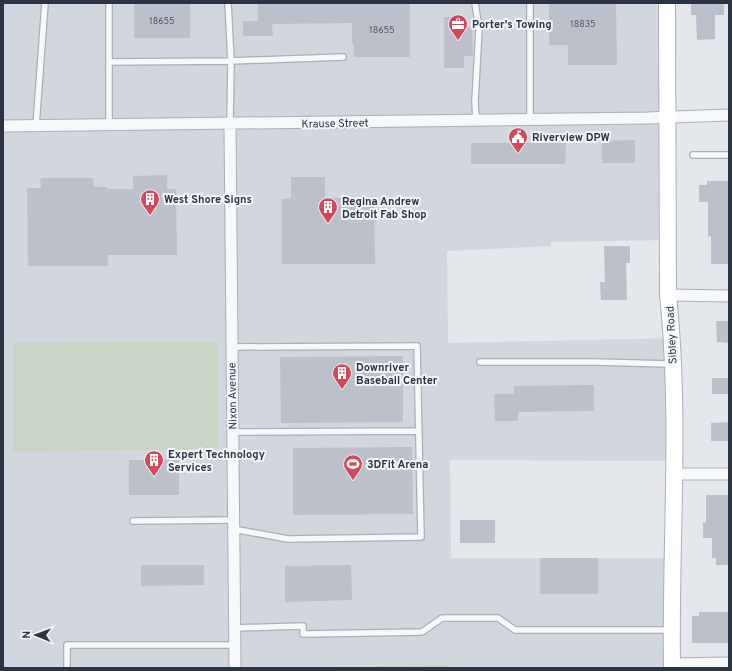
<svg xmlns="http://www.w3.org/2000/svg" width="732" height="671" font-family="Overpass,sans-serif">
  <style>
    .built { fill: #d2d6de }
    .green { fill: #c9d6c5 }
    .building { fill: #bbc0ca }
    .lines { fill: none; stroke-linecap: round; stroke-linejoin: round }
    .lane-casing { stroke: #a9aeb7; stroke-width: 8 }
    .street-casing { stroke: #a9aeb7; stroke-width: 13 }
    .secondary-casing { stroke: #a9aeb7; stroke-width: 18 }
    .lane { stroke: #f7f8fa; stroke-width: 5.5 }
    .street { stroke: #f7f8fa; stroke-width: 11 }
    .secondary { stroke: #fff; stroke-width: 16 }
    .labels { text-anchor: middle; stroke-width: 4; stroke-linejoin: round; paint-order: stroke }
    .number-label { font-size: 9px; fill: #4f5766 }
    .poi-label { font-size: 11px; font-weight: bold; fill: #2b3445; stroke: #f4f6f9; text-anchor: start }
    .street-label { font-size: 11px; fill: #2b3445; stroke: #f4f6f9 }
  </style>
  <rect width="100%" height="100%" fill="#e4e7ec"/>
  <path class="built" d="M3,3H667L671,240L551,242V246L447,251L448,343L673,338L674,461L450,460L451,558H673L672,668H3Z"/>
  <path class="green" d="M123,342H217L218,449L13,452V343Z
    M451,665V668H249Z"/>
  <path class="building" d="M134,3H190V38H134Z
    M258,3H410V57H354V44H352V23L272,24L273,36H243V21H258Z
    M549,3H616L617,65H568V45H549Z
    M691,3H724V15H715V39L697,40L696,15H691Z
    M444,17H463V27H472L473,56H464V68H444Z
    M635,140V163H602V141Z
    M471,143H566L565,164H471Z
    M167,175V189H176L177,255H108V266H28L27,188H41L40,178H93L94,187H107V189H133V176Z
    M291,177H325V198H374L375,264H282V199L291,198Z
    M707,181H729V264H711V236L708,237V202H699V185H707Z
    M604,246H630V263H626L627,300H601L600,282H605Z
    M716,321H729V343L717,342Z
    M403,356V422L281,423L280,357Z
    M712,378H729V394H712Z
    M594,385V411L518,412V421H495L494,394H514V386Z
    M729,422V441H711V423Z
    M412,447L413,514L293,515V448Z
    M129,460H179V495H129Z
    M706,495H729V565H716V558H712V538H703V522L706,523Z
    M460,520H495V543H460Z
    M540,558H598V594H540Z
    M141,565H204V585L141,586Z
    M351,565L352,600L285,602V566Z
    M699,612H729V643H692V616H699Z"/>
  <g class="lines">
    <g class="lane-casing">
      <path id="lane" d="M475,3L479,29L475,101L476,120
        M109,62L231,61L228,3
        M530,120V3
        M230,124L231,61L343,57
        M109,125V3
        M36,126L45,3
        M693,155H729
        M232,347L417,346L421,537L288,539L233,529
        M480,362H595L670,364
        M233,432L419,431
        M133,521L233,520
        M234,628L303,626V634L422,632L442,618H498L515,630H671
        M67,668V645H235"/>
    </g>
    <g class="street-casing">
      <path id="street" d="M230,124L235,668
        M3,126L647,118L729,115
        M668,295L729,296
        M674,474H729
        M672,664L729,663"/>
    </g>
    <g class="secondary-casing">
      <path id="secondary" d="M667,3L668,295C681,419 670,544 672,668"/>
    </g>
    <use href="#lane" class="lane"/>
    <use href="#street" class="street"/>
    <use href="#secondary" class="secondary"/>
  </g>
  <defs>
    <g id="office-pin" transform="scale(1)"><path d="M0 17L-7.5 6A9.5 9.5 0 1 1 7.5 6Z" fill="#d1495b" stroke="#f4f6f9"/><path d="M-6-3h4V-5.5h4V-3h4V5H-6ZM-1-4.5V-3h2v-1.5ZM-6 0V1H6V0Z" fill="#fff"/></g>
    <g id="civic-pin" transform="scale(1)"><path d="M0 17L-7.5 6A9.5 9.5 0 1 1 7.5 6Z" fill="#d1495b" stroke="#f4f6f9"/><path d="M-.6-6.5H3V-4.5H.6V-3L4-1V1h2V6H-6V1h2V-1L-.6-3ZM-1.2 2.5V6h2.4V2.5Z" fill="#fff"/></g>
    <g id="building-pin" transform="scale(1)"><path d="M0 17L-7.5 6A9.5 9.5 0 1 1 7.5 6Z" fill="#d1495b" stroke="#f4f6f9"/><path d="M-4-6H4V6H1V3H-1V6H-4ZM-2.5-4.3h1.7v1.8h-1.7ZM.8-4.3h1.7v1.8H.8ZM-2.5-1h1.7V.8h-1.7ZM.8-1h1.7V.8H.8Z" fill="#fff"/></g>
    <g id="stadium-pin" transform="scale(1)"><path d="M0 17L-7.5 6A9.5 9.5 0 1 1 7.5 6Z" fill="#d1495b" stroke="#f4f6f9"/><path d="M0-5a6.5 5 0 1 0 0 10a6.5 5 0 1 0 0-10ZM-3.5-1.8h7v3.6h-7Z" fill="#fff"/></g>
  </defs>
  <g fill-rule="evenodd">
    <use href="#office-pin" x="458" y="24"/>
    <use href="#civic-pin" x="518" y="137"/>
    <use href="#building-pin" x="150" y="199"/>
    <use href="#building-pin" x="328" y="207"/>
    <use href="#building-pin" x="342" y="373"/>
    <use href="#building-pin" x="154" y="460"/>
    <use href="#stadium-pin" x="353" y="464"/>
  </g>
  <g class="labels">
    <g class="number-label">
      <text x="162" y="24">18655</text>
      <text x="583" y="27">18835</text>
      <text x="382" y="33">18655</text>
    </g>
    <g class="poi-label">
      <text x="472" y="28">Porter's Towing</text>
      <text x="532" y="141">Riverview DPW</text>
      <text x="164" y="203">West Shore Signs</text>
      <text x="342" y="205">Regina Andrew<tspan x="342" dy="13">Detroit Fab Shop</tspan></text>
      <text x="356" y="371">Downriver<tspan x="356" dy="13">Baseball Center</tspan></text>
      <text x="168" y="458">Expert Technology<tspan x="168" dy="13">Services</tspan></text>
      <text x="367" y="468">3DFit Arena</text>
    </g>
    <g class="street-label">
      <text transform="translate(335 123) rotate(-1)" y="4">Krause Street</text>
      <text transform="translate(671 335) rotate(-93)" y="4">Sibley Road</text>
      <text transform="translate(232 396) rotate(-91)" y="4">Nixon Avenue</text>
    </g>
  </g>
  <rect width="732" height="671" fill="none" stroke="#2b3445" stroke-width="8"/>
  <g transform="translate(36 635) rotate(271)" stroke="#f4f6f9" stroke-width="3" paint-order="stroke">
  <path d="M0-3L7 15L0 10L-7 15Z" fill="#2b3445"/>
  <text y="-6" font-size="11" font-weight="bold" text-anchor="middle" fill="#2b3445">N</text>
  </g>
</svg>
